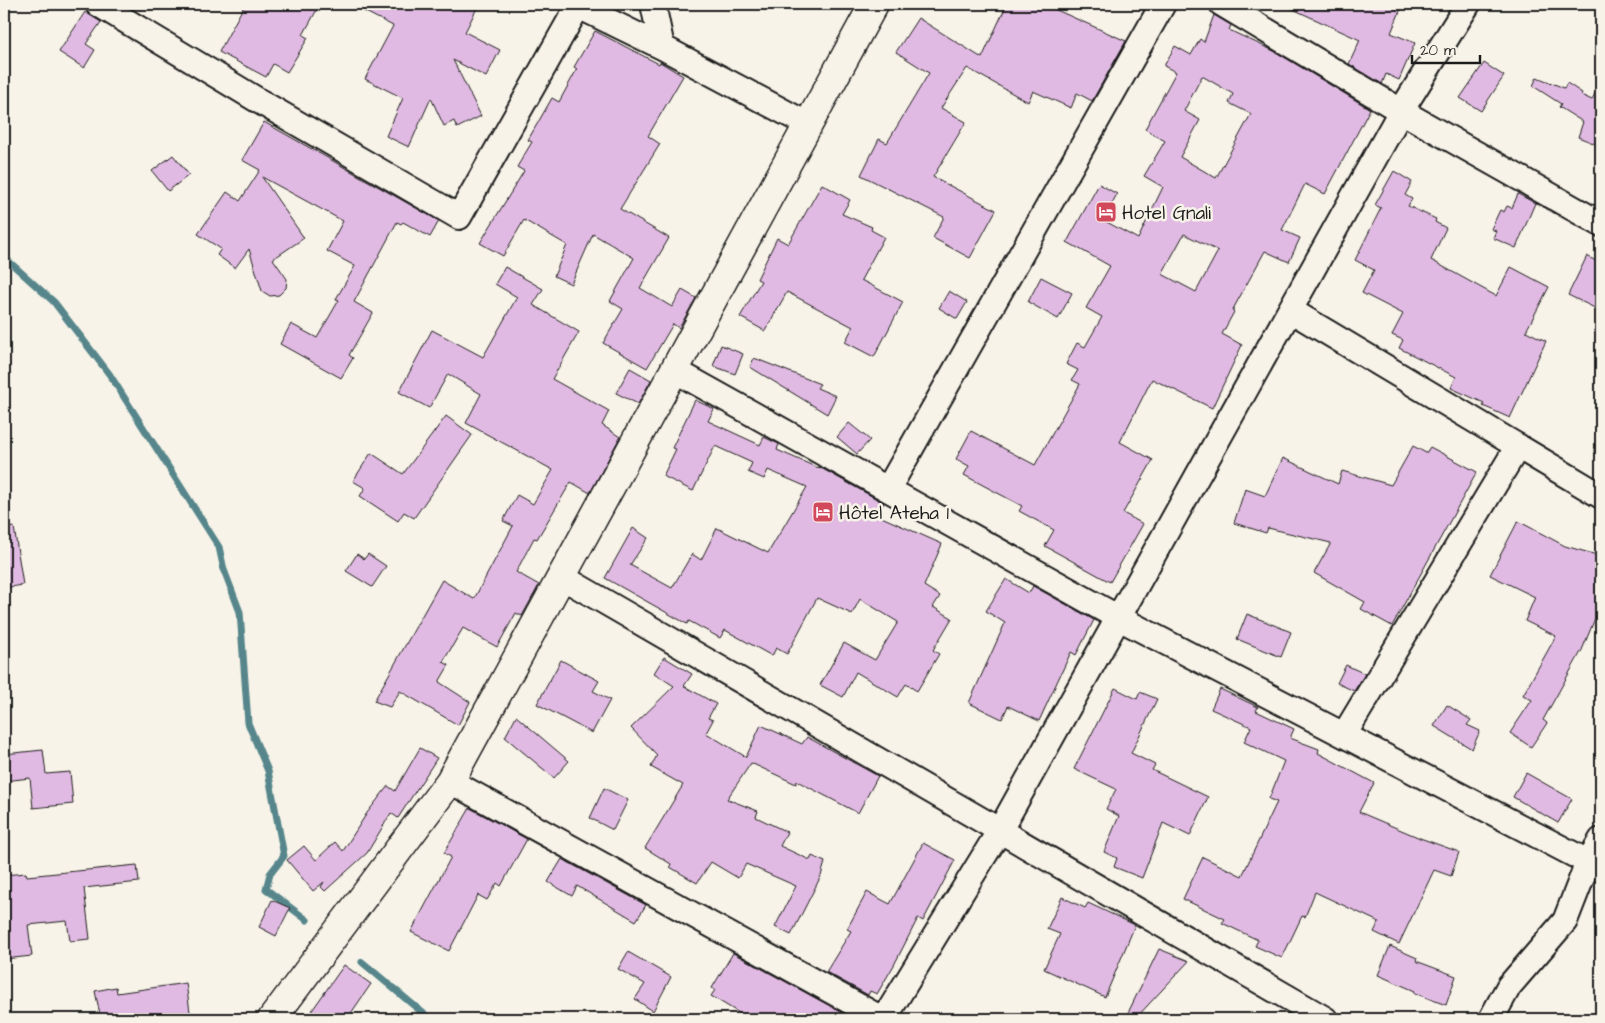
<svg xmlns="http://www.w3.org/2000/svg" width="1605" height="1023" font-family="'Architects Daughter',sans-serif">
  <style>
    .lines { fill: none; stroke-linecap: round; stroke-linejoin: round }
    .stream { stroke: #56868b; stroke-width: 7 }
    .building { fill: #e1bae3; stroke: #1c1c1c; fill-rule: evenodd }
    .minor-casing { stroke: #1c1c1c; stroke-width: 28 }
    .tertiary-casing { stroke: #1c1c1c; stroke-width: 31 }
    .minor { stroke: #f7f3e8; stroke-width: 24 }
    .tertiary { stroke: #f7f3e8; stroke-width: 28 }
    .labels { text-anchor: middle; stroke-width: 5; stroke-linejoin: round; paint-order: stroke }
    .poi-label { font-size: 19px; fill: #1c1c1c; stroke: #f7f3e8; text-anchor: start }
  </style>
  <rect width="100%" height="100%" fill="#f7f3e8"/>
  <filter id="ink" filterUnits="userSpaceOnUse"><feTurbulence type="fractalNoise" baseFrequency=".02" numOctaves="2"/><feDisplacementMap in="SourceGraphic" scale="10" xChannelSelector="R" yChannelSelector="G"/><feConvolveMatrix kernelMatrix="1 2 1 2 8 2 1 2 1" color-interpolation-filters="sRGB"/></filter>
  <g filter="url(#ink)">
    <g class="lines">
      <path class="stream" d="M4,257L54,302L110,375L219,547L224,570L240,612L248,723L268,771L284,856L270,874L266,889L307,920
        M362,962L430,1019"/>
    </g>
    <path class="building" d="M245,4H320L303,35L308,38L287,72L273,64L266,77L219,52Z
      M350,4H479L465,32L500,50L486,77L453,60L481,116L457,128L454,121L444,126L431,98L409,147L386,136L403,98L365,79L393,26Z
      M1007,4H1043L1126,41L1092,101L1077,93L1071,108L1033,91L1028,102L967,68L941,108L966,122L933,177L996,210L970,258L933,238L944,217L861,175L879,139L887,143L929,73L896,52L918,18L982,58Z
      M1282,4H1403L1391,33L1415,43L1399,80L1386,74L1382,84L1349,64L1360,40Z
      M85,12L101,22L86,44L95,50L84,68L59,52Z
      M1214,15L1231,25L1229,30L1276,52L1370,109L1325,194L1305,184L1282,230L1300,238L1289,262L1265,251L1232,311L1234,312L1222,334L1242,345L1212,408L1152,379L1120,442L1153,460L1123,513L1143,524L1110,582L1045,546L1054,530L1019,511L1022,506L964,475L969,466L956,459L971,431L1035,465L1080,384L1072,380L1078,370L1066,364L1077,343L1085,347L1102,317L1086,308L1110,266L1067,242L1099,184L1117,194L1103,220L1138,239L1163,187L1144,176L1165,141L1145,129L1176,72L1164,66L1175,46L1191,55L1200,39L1204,42ZM1202,76L1233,94L1229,103L1251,114L1216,178L1180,157L1200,120L1184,111ZM1184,234L1218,251L1196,292L1162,274Z
      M595,31L659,64L660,62L683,76L648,136L660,144L620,209L669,238L640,288L672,307L682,290L696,298L679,328L673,324L647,368L603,343L623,309L610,301L634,258L593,234L571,284L554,276L567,245L524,220L503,256L480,243L524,171L517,167L532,142L528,140L552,98L559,102L577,69L574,67Z
      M1484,63L1504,76L1481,111L1460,98Z
      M1537,77L1564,88L1567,83L1582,93L1581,95L1592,100L1601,80V146L1578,137L1583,122L1559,107L1561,104L1533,86Z
      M264,122L439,221L430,237L403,222L401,224L397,222L354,302L373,313L349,355L353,358L341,378L280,344L291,324L317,338L339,300L336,299L355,266L327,251L343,221L262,177L304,238L273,259L287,279L286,288L279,295L270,296L262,291L249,249L235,268L217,255L221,249L198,234L227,192L240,201L260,170L242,160Z
      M173,155L189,175L168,191L152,171Z
      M1394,171L1412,182L1405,195L1412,199L1408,206L1436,219L1435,222L1446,228L1431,260L1496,296L1511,267L1549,287L1526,331L1546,341L1510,418L1483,406L1484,403L1451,388L1456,377L1399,348L1403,340L1392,335L1403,314L1362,293L1374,270L1355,260L1381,208L1375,205Z
      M822,184L850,200L842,214L872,227L871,230L884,237L861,280L903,302L874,357L845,342L853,327L787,292L765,331L740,317L761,281L757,279L777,238L788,244Z
      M1518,194L1535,203L1516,248L1493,238L1496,231L1491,229L1500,210L1504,212L1507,206L1512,208Z
      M1587,256L1601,264V311L1568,295Z
      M505,267L543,289L533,305L579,332L552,379L609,411L602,425L620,437L590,493L571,482L537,539L534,538L516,572L539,585L522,616L516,613L497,647L463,628L443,662L449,665L439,682L470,702L458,725L400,691L390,707L374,701L442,580L474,599L513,526L503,521L517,495L533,504L553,470L466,423L481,394L448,374L429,408L399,392L432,330L483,357L517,297L495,284Z
      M1041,277L1072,293L1058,319L1028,302Z
      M949,291L967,302L957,319L939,308Z
      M721,345L743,354L735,374L713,366Z
      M754,358L820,384L817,388L836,396L827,414L750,367Z
      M630,368L651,380L638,404L616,393Z
      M695,400L714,409L708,421L760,445L764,437L772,441L779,444L777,450L818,468L819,467L884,503L877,515L942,544L924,586L940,596L933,607L952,618L933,650L939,654L917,691L906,684L898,697L856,672L843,697L820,685L844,643L875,660L898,622L860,599L852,614L817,598L787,654L776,648L772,656L725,630L720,638L689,621L687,624L605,578L633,528L648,538L630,565L672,588L692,554L701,560L717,528L768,553L807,487L768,470L764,479L748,472L752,463L715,446L693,491L663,476L676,449L672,448Z
      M446,416L472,435L414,518L404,512L398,521L360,496L365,488L353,481L371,453L403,474Z
      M849,423L870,440L857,454L837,437Z
      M1413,446L1426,453L1430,447L1477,472L1392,626L1361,609L1365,602L1314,573L1331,543L1268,528L1266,533L1234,523L1245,489L1265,496L1283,458L1338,484L1342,471L1391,485Z
      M1518,521L1565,546L1597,555L1595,559L1601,560V604L1582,650L1543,720L1547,723L1531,747L1510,733L1532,700L1523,695L1556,636L1525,621L1535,597L1490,575Z
      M14,527L23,585L4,588V528Z
      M357,554L364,559L368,554L386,566L372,587L346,571Z
      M1006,579L1029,593L1033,586L1094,620L1076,655L1071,652L1039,721L1008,706L1002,719L969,703L1005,623L986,611Z
      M1247,614L1291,632L1281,657L1237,639Z
      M664,657L692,674L684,686L716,704L708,718L713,720L706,733L746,757L761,725L802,744L807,737L878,776L858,813L797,781L796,784L751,763L727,799L758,811L756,817L787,832L780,846L810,860L812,856L825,862L821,876L791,935L775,927L796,886L746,864L738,878L711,862L697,883L670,867L671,864L645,848L683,785L651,767L657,755L631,728L674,686L654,673Z
      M561,660L599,681L593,691L610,700L592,733L537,704Z
      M1346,665L1365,674L1354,691L1337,683Z
      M1115,688L1137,699L1140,692L1157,699L1131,753L1155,765L1152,770L1208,797L1190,836L1163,823L1142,878L1114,867L1117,858L1104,852L1119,816L1106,809L1116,789L1074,769Z
      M1220,689L1258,707L1256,711L1294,729L1290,738L1319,749L1318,753L1374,783L1359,812L1420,838L1459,852L1451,876L1434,870L1399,944L1374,932L1379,922L1315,892L1305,917L1302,916L1282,958L1255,946L1258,940L1222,923L1225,919L1183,899L1203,857L1242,876L1277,802L1269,799L1284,761L1244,742L1251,727L1211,709Z
      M1447,705L1471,720L1467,725L1480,731L1472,749L1434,726Z
      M516,716L569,761L554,778L505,737Z
      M420,748L437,758L398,818L391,813L367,853L325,891L321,887L324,882L313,891L287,860L304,846L316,860L335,842L343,851L367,813L388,786L395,791Z
      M43,750L46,774L70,772L73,804L33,808L30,778L4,781V754Z
      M1526,773L1572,799L1558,823L1513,797Z
      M604,788L628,800L613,830L590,818Z
      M470,808L527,839L501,886L497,883L487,900L478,895L449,951L411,932L451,857L444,853Z
      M923,843L955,860L923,921L918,918L894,965L877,994L870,991L868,995L826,972L851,931L847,929L867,892L890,904Z
      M562,859L646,905L636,921L577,886L572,896L548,882Z
      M137,865L139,882L84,888L90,939L70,941L67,921L28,925L32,956L4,959V875L26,873L27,876Z
      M1062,897L1085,908L1088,903L1135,925L1105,997L1044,969L1060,934L1047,929Z
      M272,900L290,908L276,936L259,927Z
      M1390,946L1417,958L1416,961L1456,976L1446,1005L1414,993L1415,991L1378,975Z
      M1159,949L1189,961L1135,1019H1125Z
      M628,952L671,977L653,1011L635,999L645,984L618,969Z
      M733,953L854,1019H749L711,996L715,990L712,988Z
      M344,965L371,984L347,1019H306Z
      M186,983L191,1019H101L95,991L116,987L117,993Z"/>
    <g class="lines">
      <g class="minor-casing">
        <path id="minor" d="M98,4L259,101L459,217L578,6
          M574,4L662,47L653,4
          M1222,4L1401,111L1601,224
          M662,47L807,124
          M1290,310L1601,496
          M674,370L1117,617L1588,862
          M888,489L1163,4
          M562,577L1325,1019
          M1344,735L1518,446
          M450,781L882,1019
          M884,1019L1000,830L1401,111L1468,4
          M1491,1019L1509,986L1565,921L1588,862L1601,840"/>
      </g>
      <g class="tertiary-casing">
        <path id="tertiary" d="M272,1019L450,781L874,4"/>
      </g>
      <use href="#minor" class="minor"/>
      <use href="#tertiary" class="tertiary"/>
    </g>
  </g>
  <defs>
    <g id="hotel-square" transform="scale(1.125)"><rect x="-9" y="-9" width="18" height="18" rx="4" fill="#d1495b" stroke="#f7f3e8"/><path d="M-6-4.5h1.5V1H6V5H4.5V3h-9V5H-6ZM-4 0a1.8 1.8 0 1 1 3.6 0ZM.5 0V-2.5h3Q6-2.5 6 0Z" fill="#fff"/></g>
  </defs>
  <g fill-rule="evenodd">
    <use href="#hotel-square" x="1106" y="212"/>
    <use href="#hotel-square" x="823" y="512"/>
  </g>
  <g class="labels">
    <g class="poi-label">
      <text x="1122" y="219">Hotel Gnali</text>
      <text x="839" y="519">Hôtel Ateha 1</text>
    </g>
  </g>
  <rect width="1605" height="1023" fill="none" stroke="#f7f3e8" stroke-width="20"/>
  <rect x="10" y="10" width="1585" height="1003" fill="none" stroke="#1c1c1c" stroke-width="2" filter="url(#ink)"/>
  <path d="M1412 55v8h68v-8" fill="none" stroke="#1c1c1c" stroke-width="2.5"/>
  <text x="1420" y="55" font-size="15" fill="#1c1c1c" stroke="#f7f3e8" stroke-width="4" paint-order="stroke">20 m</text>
</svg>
